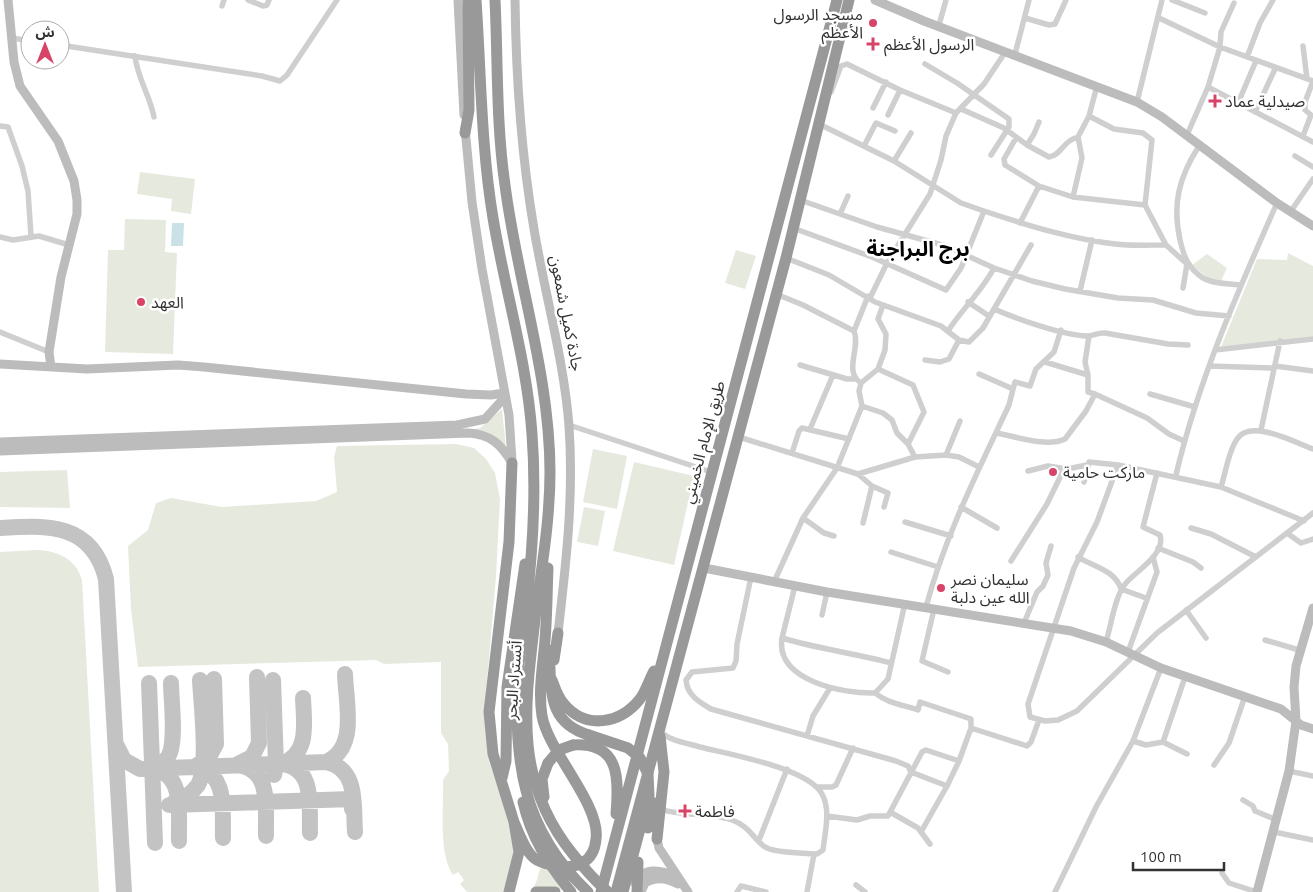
<svg xmlns="http://www.w3.org/2000/svg" width="1313" height="892" font-family="Ubuntu,'Noto Sans Arabic',sans-serif">
  <style>
    .green { fill: #e6eade }
    .water { fill: #cae1e7 }
    .lines { fill: none; stroke-linecap: round; stroke-linejoin: round }
    .taxiway { stroke: #c3c3c3; stroke-width: 16 }
    .street { stroke: #cfcfcf; stroke-width: 5.5 }
    .secondary { stroke: #bcbcbc; stroke-width: 9 }
    .highway { stroke: #999; stroke-width: 11 }
    .highway-bridge { stroke: #999; stroke-width: 11 }
    .poi-dot { fill: #d84467; stroke: #fff; stroke-width: 2 }
    .labels { text-anchor: middle; stroke-width: 5; stroke-linejoin: round; paint-order: stroke }
    .poi-label { font-size: 16px; fill: #323232; stroke: #fff; text-anchor: start }
    .street-label { font-size: 16px; fill: #323232; stroke: #fff }
    .district-label { font-size: 21px; font-weight: bold; fill: #000; stroke: #fff }
  </style>
  <rect width="100%" height="100%" fill="#fff"/>
  <path class="green" d="M140,172L195,179L191,214L171,211L172,199L137,194Z
    M125,219L166,220L165,252L177,253L173,354L105,352L108,250H124Z
    M736,250L756,256L745,289L725,283Z
    M1288,253L1313,266V338L1221,347L1257,259L1287,260Z
    M1207,254L1227,268L1221,281L1208,278L1192,265Z
    M502,409L506,448L472,430L480,428Z
    M456,444L474,448L486,459L495,473L500,499L496,576L484,717L489,762L509,820L514,855L505,892H467L460,884L464,880L458,872L453,875C438,854 444,807 443,780L449,771L448,744L441,733V662L384,664L376,660L138,667L131,609L128,546L148,530L156,503L171,498L222,507L316,501L337,492L334,457L337,446Z
    M593,449L627,456L617,509L583,502Z
    M634,462L694,476L674,565L613,551Z
    M67,470L70,508L0,507V472Z
    M584,507L605,511L598,546L577,542Z
    M38,550C58,551 76,559 82,580L99,892H0V552Z
    M543,864L565,891L552,887L532,889C539,881 537,872 543,864Z"/>
  <path class="water" d="M172,223H184L183,246H171Z"/>
  <g class="lines">
    <path class="taxiway" d="M0,528C48,525 92,523 106,579L124,892
      M257,677L259,743L252,757L236,765C273,768 265,809 266,836
      M214,679L216,744L208,759L194,767C229,772 222,811 223,838
      M273,680L276,764L274,775
      M149,683L155,843
      M171,683C171,700 177,743 168,757C164,763 158,765 152,768C186,774 178,815 179,841
      M303,698C304,723 310,754 281,764C316,767 309,807 310,833
      M117,746L124,760L140,769L326,762C359,769 353,805 355,832
      M326,762C358,748 346,705 345,674
      M173,803C183,800 192,793 198,785C209,766 201,703 200,680
      M169,805L352,799V809"/>
    <path class="street" d="M248,0L263,6L267,5L269,0
      M1172,0L1205,13
      M222,6L224,0
      M1025,18L1049,25L1055,24L1066,0
      M1159,18L1220,47L1313,81
      M939,25L946,0
      M12,38L30,41
      M60,45L262,76L280,81L287,75L337,0
      M1303,46L1307,79
      M1015,54L1029,0
      M135,56C137,77 150,96 154,117
      M1247,57L1260,23L1273,0
      M925,64L957,83L1009,119V127L991,155
      M1208,87L1313,142
      M831,92L841,66L847,64L900,90L956,113
      M1137,102L1162,0
      M1238,103L1256,61
      M873,108L886,82
      M961,109L1004,128L1027,145L1034,134L1039,122
      M1255,112L1275,69
      M888,115L900,90
      M1089,116L1114,129L1143,133L1152,140L1145,205L1166,245L1187,264L1183,288
      M0,126L8,127L22,166L28,191L31,236
      M1187,135L1208,87L1220,47L1221,32L1234,3
      M1303,136L1311,115L1305,110V102L1313,81
      M1016,138L1004,159L1005,165L1039,186
      M1027,145L1049,157C1061,155 1063,142 1075,138L1078,139
      M864,146L876,123L895,131
      M1199,146C1179,177 1172,204 1180,240C1184,257 1188,268 1203,278C1214,284 1229,284 1241,285
      M1295,156L1313,167
      M894,161L911,133
      M1073,197L1082,158L1078,137L1089,116L1097,86
      M800,200L877,227L946,246L994,268L1032,281L1065,289L1118,298L1153,300L1196,313L1229,316
      M984,211C1026,225 1071,239 1115,244C1132,246 1149,245 1166,245
      M1291,211L1313,179
      M840,214L848,196
      M1020,223L1039,186L1073,197L1145,205
      M793,228L872,257L946,290L961,268L984,211L961,203L894,161L819,124
      M0,237L13,240L39,236L69,245
      M786,258L829,275L875,302L941,326L959,340L969,342L983,328L1031,245
      M1080,291L1092,240
      M870,298L887,263L930,194L941,160L946,136L956,113L984,84L1006,51
      M968,302L989,316
      M994,309C1017,319 1062,335 1087,336C1094,336 1098,332 1105,333L1168,344L1188,345
      M854,331L868,296
      M948,331C962,309 982,291 994,268
      M0,332L49,352
      M1089,336L1085,362L1088,375V392L1095,394
      M1215,350L1313,339
      M925,360L940,362L949,359L959,340
      M1045,362L1088,375
      M800,365L847,379H855
      M1209,366L1273,368
      M1275,366L1313,371
      M878,369L913,385L924,412L908,444
      M979,374L1013,389L1015,382L1030,386L1036,369L1054,352L1061,330
      M861,383L878,369L885,350L886,334L878,319L883,305
      M1150,394L1195,407
      M862,406L883,413L892,420L897,433L908,444L915,457
      M569,425L711,472
      M810,429L833,375
      M1261,430L1280,341
      M996,433C1015,436 1046,448 1065,439L1086,411L1095,394L1147,418L1169,434L1184,441
      M739,437L858,474L915,457L946,455L959,457L979,467
      M792,453L799,431L802,428L849,439
      M946,455L960,421
      M1118,465L1097,522L1074,568L1028,704L1030,717L1045,721L1058,720L1077,711L1157,633L1313,513
      M1028,471L1048,466L1067,469L1087,465
      M858,474L872,486L863,523
      M1176,475C1198,381 1238,291 1277,203
      M1084,482L1089,462L1118,465L1221,487L1304,521
      M872,486L888,493L884,507
      M1221,487C1226,472 1228,452 1237,439C1250,418 1296,443 1313,449
      M961,507L997,528
      M803,518L824,533L834,536
      M905,522L951,536
      M1191,528L1211,534L1256,557
      M1287,533L1301,543L1313,539
      M1158,548L1193,562L1201,568
      M891,552L938,567
      M1078,557C1094,567 1115,570 1121,589L1146,598
      M1011,561L1047,504L1064,469
      M751,577L737,644L736,661L733,668L692,672L686,680C687,695 699,702 711,709L896,761L908,766L911,772L947,786L959,761L971,728L1027,746L1031,742L1039,720
      M774,582L803,518L837,468L862,406L859,391L861,383C843,372 861,347 854,331L803,305L776,294
      M795,586L782,638C775,681 844,694 875,693L888,679L905,603
      M926,607C945,536 978,471 1009,405L1013,389
      M934,609L922,661L948,672
      M1186,610L1206,638
      M822,615L827,592
      M1024,623L1037,592L1043,586L1048,575L1046,563L1051,546
      M782,638C818,649 855,653 891,663
      M1265,640L1299,650
      M1106,642C1111,626 1115,595 1126,583C1136,571 1166,554 1160,535L1143,527L1157,473
      M1128,652L1157,572L1153,557
      M875,693C887,703 903,705 918,710L920,702L971,719V728
      M807,736L813,716L830,688
      M1133,741L1146,745L1163,742L1185,677
      M1163,742L1187,754
      M1214,765L1229,743L1245,696
      M1289,771L1313,776
      M817,787H832L836,785L853,748
      M1243,800L1253,806L1255,811L1277,820
      M660,809C683,817 709,812 732,820C750,826 756,843 767,848C778,853 804,853 817,854L823,850C825,832 831,810 822,794C808,768 728,754 700,747C687,743 670,741 661,732
      M890,812L918,828L930,844
      M827,816L857,820L870,816H888L922,752L926,750L959,761
      M921,832L947,786
      M1274,832L1313,840
      M759,840L787,769
      M1222,873L1229,883L1257,892
      M856,885L865,892
      M737,892L741,886L766,892
      M807,892L814,854
      M1055,892L1096,807L1133,741L1161,668"/>
    <path class="secondary" d="M8,0L14,62L20,86L58,141L74,181L77,200V214L61,277L49,352L51,367
      M458,0L464,115
      M515,0C516,77 521,153 534,229C545,295 564,360 569,426C574,496 566,564 558,633
      M875,0L924,21L1137,102L1162,117L1277,203L1313,226
      M465,128L472,202L482,269L509,415L512,461
      M0,364L87,369L178,365L204,367L466,394L491,395L504,393
      M0,442L457,425L485,419L505,397
      M0,451L468,433C490,434 501,444 512,463
      M704,568L827,592L1071,631L1106,642L1161,668L1281,709L1301,725L1313,729
      M657,839L659,848L688,892
      M635,883C644,866 662,870 676,877
      M641,892L645,883C656,876 667,878 678,884
      M1257,892L1289,771L1296,721L1294,687L1296,666L1313,608"/>
    <path class="highway" d="M476,0C481,73 481,146 493,218C505,291 527,361 532,434C538,514 529,591 518,671
      M495,0C498,62 496,123 505,185C517,280 550,375 550,472C550,519 542,565 536,611
      M465,133L469,110L468,0
      M549,650C552,687 545,722 589,735
      M554,660L558,633
      M552,680C555,688 558,698 564,704C586,730 620,724 640,699C646,691 649,680 654,671
      M573,745C620,742 619,778 616,814
      M502,778L506,761L507,687L525,564
      M544,797L542,779L548,763
      M514,822C519,833 525,851 534,858C540,863 548,864 556,866C576,869 594,863 596,839C601,805 548,751 542,716C538,690 543,665 545,640C547,616 547,592 548,568
      M648,828L655,803
      M657,839L664,772L660,736
      M509,892L519,852L514,822L493,754L489,712L509,542L512,463
      M536,892H555
      M601,892L837,0
      M616,892L786,258L849,0"/>
    <path class="highway-bridge" d="M536,611C526,700 511,777 572,853C583,867 595,881 608,892
      M518,671C513,758 521,829 588,892
      M589,735L628,748L640,758L648,774L649,796L623,892
      M548,763L559,750L573,745
      M523,802C531,837 548,864 571,892
      M637,892L638,862"/>
  </g>
  <g class="poi-dot">
    <circle cx="873" cy="23" r="5"/>
    <path d="M870.5 36.5h5v5h5v5h-5v5h-5v-5h-5v-5h5z"/>
    <path d="M1212.5 93.5h5v5h5v5h-5v5h-5v-5h-5v-5h5z"/>
    <circle cx="141" cy="302" r="5"/>
    <circle cx="1053" cy="472" r="5"/>
    <circle cx="941" cy="588" r="5"/>
    <path d="M682.5 803.5h5v5h5v5h-5v5h-5v-5h-5v-5h5z"/>
  </g>
  <g class="labels">
    <g class="poi-label">
      <text x="863" y="20" text-anchor="end">مسجد الرسول<tspan x="863" dy="18">الأعظم</tspan></text>
      <text x="884" y="50">الرسول الأعظم</text>
      <text x="1225" y="107">صيدلية عماد</text>
      <text x="151" y="308">العهد</text>
      <text x="1063" y="478">ماركت حامية</text>
      <text x="951" y="585">سليمان نصر<tspan x="951" dy="18">الله عين دلبة</tspan></text>
      <text x="695" y="817">فاطمة</text>
    </g>
    <g class="street-label">
      <text transform="translate(567 313) rotate(79)" y="6">جادة كميل شمعون</text>
      <text transform="translate(703 442) rotate(-75)" y="6">طريق الإمام الخميني</text>
      <text transform="translate(513 680) rotate(-86)" y="6">أتستراد البحر</text>
    </g>
    <g class="district-label">
      <text x="918" y="256">برج البراجنة</text>
    </g>
  </g>
  <g transform="translate(45 45)"><circle r="24" fill="#ffffff" stroke="#adadad"/>
  <path d="M0-4L9 19L0 12L-9 19Z" fill="#d84467"/>
  <text y="-8" font-size="14" font-weight="bold" text-anchor="middle" fill="#323232">ش</text>
  </g>
  <path d="M1133 862v8h91v-8" fill="none" stroke="#323232" stroke-width="2.5"/>
  <text x="1140" y="862" font-size="15" fill="#323232" stroke="#ffffff" stroke-width="4" paint-order="stroke">100 m</text>
</svg>
